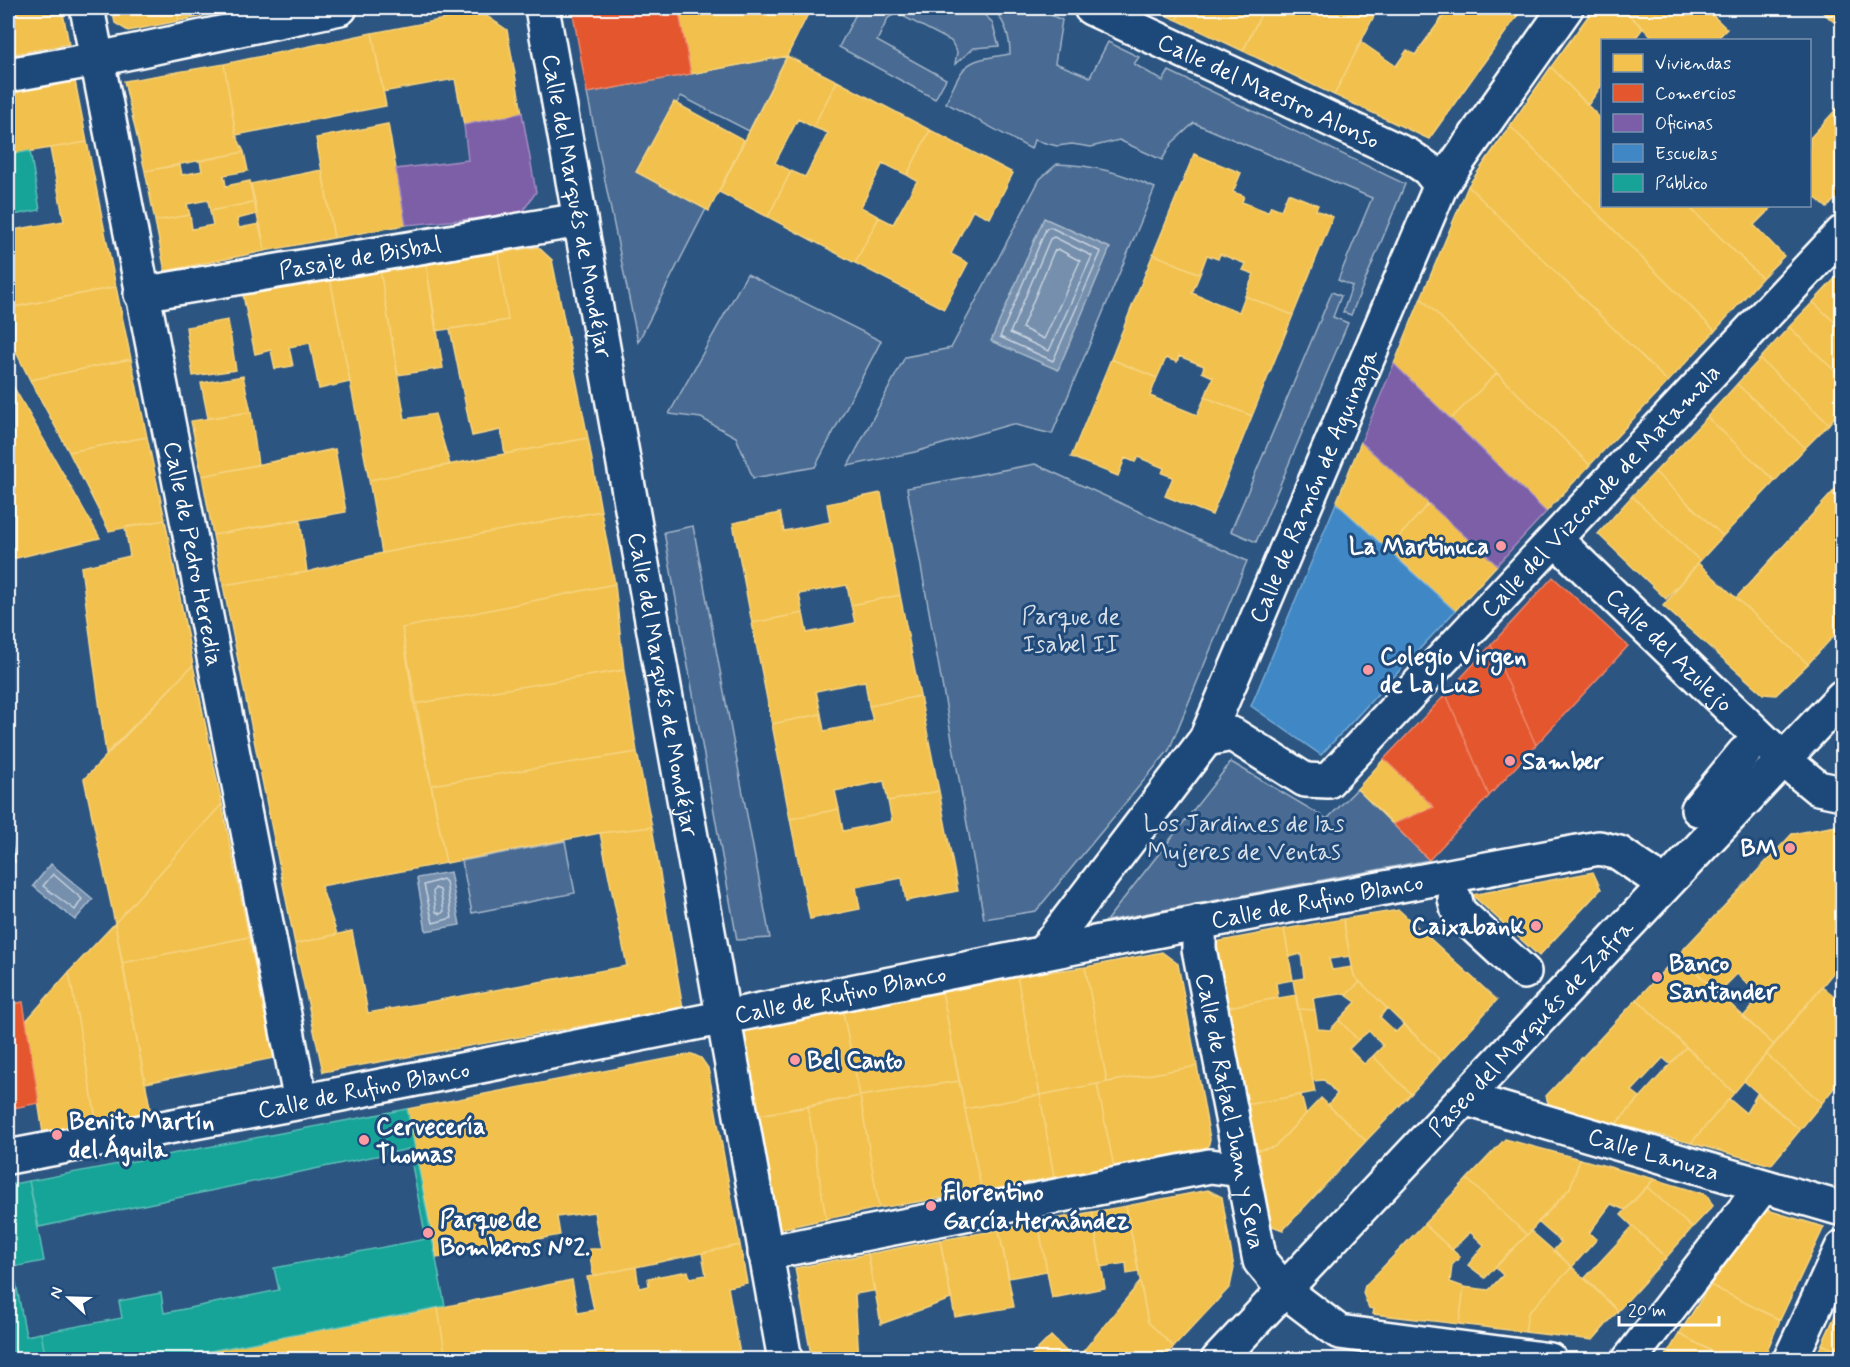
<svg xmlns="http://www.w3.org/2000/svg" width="1850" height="1367" font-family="Mynerve,sans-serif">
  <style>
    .green { fill: #486b92; stroke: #a4b5c8; stroke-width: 1.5 }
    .water { fill: #748fad; stroke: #acbcce; stroke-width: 1.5 }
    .homes { fill: #f2c14e; stroke: #f6d483; stroke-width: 1.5 }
    .shops { fill: #e4572e; stroke: #ec896d; stroke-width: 1.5 }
    .offices { fill: #7b5ea7; stroke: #a38ec1; stroke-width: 1.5 }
    .schools { fill: #3f88c5; stroke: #79acd6; stroke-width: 1.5 }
    .public { fill: #17a398; stroke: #5dbfb7; stroke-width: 1.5 }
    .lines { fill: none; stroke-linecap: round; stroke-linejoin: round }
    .shore { stroke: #c7d2de; stroke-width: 1.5 }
    .minor-casing { stroke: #fff; stroke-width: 38 }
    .minor { stroke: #1f4a7a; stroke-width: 33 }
    .poi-dot { fill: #ff9aa2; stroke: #1f4a7a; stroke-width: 2 }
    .labels { text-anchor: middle; stroke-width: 6; stroke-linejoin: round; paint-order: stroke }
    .street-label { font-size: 24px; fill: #fff; stroke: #1f4a7a }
    .poi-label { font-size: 24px; font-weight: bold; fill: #fff; stroke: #1f4a7a; text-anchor: start }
    .park-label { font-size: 24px; fill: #dae1e9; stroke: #1f4a7a }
  </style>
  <rect width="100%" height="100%" fill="#2c5582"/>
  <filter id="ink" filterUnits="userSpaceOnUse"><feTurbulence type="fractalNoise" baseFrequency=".0167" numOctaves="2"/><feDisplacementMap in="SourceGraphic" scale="12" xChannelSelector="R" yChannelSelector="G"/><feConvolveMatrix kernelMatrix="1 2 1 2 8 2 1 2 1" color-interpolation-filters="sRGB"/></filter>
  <g filter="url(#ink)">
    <path class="green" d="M859,8H977L992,22L999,46L974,48L955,64L957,52L951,41L897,13L888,18L877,41L946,79L935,99L839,47Z
      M993,8H1035L1062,20L1055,63L1090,77L1108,42L1139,57L1134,64L1163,81L1169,71L1405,184L1351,315L1343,312L1352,286L1338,280L1372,198L1194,123L1172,143L1162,160L1119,140L1091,147L1072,144L1057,146L1034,140L1031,149L946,103C965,61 964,61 1010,54C1010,35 1005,23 993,8Z
      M787,56L749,131L681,96L640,169L708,205L638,342L587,93Z
      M1057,164C1094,165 1122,173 1155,188L1052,434L1012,424L915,452L848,466L905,357L951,348L1040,179Z
      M747,274L881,341L815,467L753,478L736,437L701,418L669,414Z
      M1332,292L1341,296L1333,317L1348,323L1256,542L1231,531Z
      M1035,464L1247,561L1169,750L1036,911L984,919L907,488Z
      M693,526L770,938L737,940L664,532Z
      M1231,762L1327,819L1357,789L1429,860L1106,921Z
      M565,841L575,893L472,913L462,861Z"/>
    <path class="water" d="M1044,218L1110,248L1058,370L991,341Z
      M51,864L93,899L75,920L33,886Z
      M450,872L460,925L426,931L417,878Z"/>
    <path class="homes" d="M8,8H62L69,44L8,55Z
      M112,8H176L179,21L128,31L115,23Z
      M176,8H228L229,10L179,21Z
      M678,8H811L787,56L691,74Z
      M1149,8H1182L1177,20Z
      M1182,8H1264L1243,51L1177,20Z
      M1264,8H1378L1334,95L1243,51Z
      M1449,8H1523L1429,139L1334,95L1361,42L1396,66L1407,50L1415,55Z
      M1594,8H1622L1643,28L1634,40H1602V85L1588,105L1551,67Z
      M1622,8H1705L1727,29L1716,40H1655Z
      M1818,8H1842V29Z
      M481,12L507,30L522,113L464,125L455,79L383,92L372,33Z
      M372,33L386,106L236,135L224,64Z
      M787,56L837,81L813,127L798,119L775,163L791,171L768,217L719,192Z
      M224,64L236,135L244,152L145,171L124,81Z
      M1551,67L1602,120V206H1688L1762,278L1715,331L1510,126Z
      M75,81L87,142L8,155V93Z
      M837,81L930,130L907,175L883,163L861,207L879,217L855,263L768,217L791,171L805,177L828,133L813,127Z
      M674,102L744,140L709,211L636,172Z
      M1842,103V192L1827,208L1810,193V138Z
      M388,124L406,225L334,238L316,138Z
      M1510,126L1715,331L1668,382L1468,186Z
      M930,130L1013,173L990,218L973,210L951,254L968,263L944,309L855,263L879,217L893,224L917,181L907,175Z
      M87,142L116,287L10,308L8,293V231L64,221L50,148Z
      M244,152L248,171L224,175L226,186L250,181L255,202L210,211L208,200L187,204L190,215L155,221L145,171L180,165L182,175L202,171L200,161Z
      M1194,154L1241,173L1233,192L1244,196L1242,202L1268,212L1271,206L1281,210L1288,193L1318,205L1316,210L1333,217L1293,315L1245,296L1254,274L1243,270L1246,264L1220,254L1218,259L1207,255L1200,274L1153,254Z
      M322,170L334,238L265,251L250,184Z
      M1468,186L1668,382L1590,465L1421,298Z
      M255,202L257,214L237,219L239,228L260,224L265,251L165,271L155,221L190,215L192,229L213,225L210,211Z
      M1688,206H1773L1754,225L1784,256L1762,278Z
      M538,247L552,260L588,438L505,454L501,430L472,436L450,329L508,320L498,253Z
      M498,253L508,320L436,331L426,263Z
      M1153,254L1200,274L1192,293L1239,312L1245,296L1293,315L1252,416L1205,397L1213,377L1202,372L1204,366L1179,356L1177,362L1166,358L1157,378L1111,359Z
      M426,263L443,368L398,375L380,270Z
      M380,270L405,419L435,414L450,465L369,480L330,278Z
      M1842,271V329L1813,302Z
      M330,278L350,382L319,389L310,343L289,347L293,366L275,369L271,350L255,354L243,295Z
      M116,287L131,359L30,380L8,336V308Z
      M1421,298L1497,373L1451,419L1394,364Z
      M1813,302L1842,329V378L1789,327Z
      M228,320L236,370L193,376L186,327Z
      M1789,327L1842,378V408L1829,424L1760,359Z
      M131,359L147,437L69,452L30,380Z
      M1111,359L1157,378L1150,396L1197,415L1205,397L1252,416L1212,515L1165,496L1173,477L1162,473L1164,468L1138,457L1135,462L1125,458L1118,476L1071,457Z
      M1760,359L1829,424L1805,448L1737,384Z
      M1497,373L1590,465L1546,512L1451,419Z
      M243,376L251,412L208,418L201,383Z
      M8,377L100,538L8,560Z
      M1737,384L1805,448L1775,481L1707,417Z
      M251,412L258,465L202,476L191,421Z
      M1707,417L1775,481L1723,536L1655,472Z
      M147,437L165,520L109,531L69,452Z
      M588,438L601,511L382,553L369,480Z
      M1361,442L1429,503L1388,549L1336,503Z
      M335,449L346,512L213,535L202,476Z
      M1655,472L1723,536L1700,561L1632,496Z
      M1842,482V503L1832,493Z
      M881,493L900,595L851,605L847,585L799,594L803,613L752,623L733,523L780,513L784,531L830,522L827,504Z
      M1832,493L1842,503V627L1808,664L1736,598Z
      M1632,496L1700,561L1666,599L1598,534Z
      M1429,503L1497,565L1455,611L1388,549Z
      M601,511L615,584L402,628L446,863L321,886L337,934L295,944L223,585L307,572L382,553Z
      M300,519L307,572L223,585L213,535Z
      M165,520L193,665L106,754L81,567L130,556L125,527Z
      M1698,563L1808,664L1776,695L1763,694L1663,606Z
      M615,584L624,670L414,704L402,628Z
      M900,595L920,696L869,706L865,681L816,691L821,714L772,724L752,623L803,613L807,633L855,623L851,605Z
      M193,665L222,804L115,923L84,779Z
      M624,670L637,752L431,785L414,704Z
      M920,696L939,791L888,801L884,781L835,791L839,809L790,819L772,724L821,714L824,731L873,721L869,706Z
      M637,752L652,827L600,833L446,863L431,785Z
      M1384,759L1434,807L1393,824L1357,789Z
      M939,791L958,891L906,901L902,878L856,887L860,909L810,919L790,819L839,809L843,831L892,821L888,801Z
      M222,804L249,937L122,963L115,923Z
      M1842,825V962L1774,1045L1743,1017L1761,996L1737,974L1718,993L1678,955L1792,834Z
      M652,827L683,1008L323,1072L295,944L352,931L368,1013L627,966L600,833Z
      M8,834H10L15,862L8,864Z
      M1593,872L1601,889L1539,956L1472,895Z
      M1399,910L1497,1000L1441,1061L1354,976L1343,919Z
      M1343,919L1350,956L1329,959L1332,970L1352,967L1354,976L1360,982L1348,993L1313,998L1315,1010L1298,1009L1293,980L1304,978L1301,954L1289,957L1284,929Z
      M115,923L151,1113L97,1123L69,972Z
      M1284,929L1293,980L1276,983L1278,998L1228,1007L1215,942Z
      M249,937L274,1058L145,1083L122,963Z
      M1162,952L1178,964L1197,1066L1107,1082L1085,967Z
      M1678,955L1774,1045L1734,1093L1637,999Z
      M1085,967L1107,1082L1040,1095L1017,976Z
      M69,972L97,1123L43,1133L26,1021Z
      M1017,976L1040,1095L965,1109L942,991Z
      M1360,982L1387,1008L1380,1017L1396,1032L1404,1024L1441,1061L1411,1094L1373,1056L1383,1046L1369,1031L1358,1040L1339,1020L1356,1002L1346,995Z
      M1822,986L1839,1000L1842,996V1078L1822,1103L1766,1054Z
      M942,991L959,1081L860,1096L843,1012Z
      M1296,995L1315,1092L1245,1105L1228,1007Z
      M1637,999L1686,1047L1670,1064L1663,1058L1632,1091L1640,1097L1616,1124L1549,1106L1546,1096Z
      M1298,1009L1315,1010L1318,1029L1330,1030L1339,1020L1358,1040L1349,1049L1364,1064L1373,1056L1411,1094L1366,1141L1328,1105L1337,1094L1324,1080L1313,1081Z
      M843,1012L860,1096L759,1115L744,1030Z
      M1686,1047L1734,1093L1691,1143L1616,1124Z
      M692,1054L701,1058L708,1068L740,1245L593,1276L589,1249H601L594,1212L557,1217L560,1235L437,1258L407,1109Z
      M1766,1054L1822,1103L1800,1130L1744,1081Z
      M1197,1066L1210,1139L1208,1147L1114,1167L1097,1084Z
      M959,1081L982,1192L879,1208L860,1096Z
      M1097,1084L1114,1167L1054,1177L1040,1095Z
      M1757,1094L1800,1130L1771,1165L1691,1143L1729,1099L1746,1113Z
      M1040,1095L1054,1177L982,1192L965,1109Z
      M1301,1095L1306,1114L1274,1147L1254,1151L1245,1105Z
      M860,1096L879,1208L826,1219L808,1107Z
      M1321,1098L1366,1141L1283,1230L1267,1224L1254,1151L1274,1147Z
      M808,1107L826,1219L780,1229L759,1115Z
      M1505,1139L1580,1159L1570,1188L1527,1235L1467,1179Z
      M1580,1159L1654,1179L1625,1210L1611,1204L1589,1233L1597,1239L1572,1267L1554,1250L1561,1242L1538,1222L1570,1188Z
      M1467,1179L1527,1235L1485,1278L1468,1265L1484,1245L1470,1232L1452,1250L1424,1224Z
      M1654,1179L1707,1195L1713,1206L1692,1228L1647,1187Z
      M1647,1187L1692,1228L1666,1258L1621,1215Z
      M1208,1190L1222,1197L1234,1268L1230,1287L1174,1347L1148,1322L1126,1206Z
      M1126,1206L1139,1272L1127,1274L1126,1263L1101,1267L1092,1212Z
      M1764,1209L1824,1227L1780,1320L1710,1285Z
      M1092,1212L1105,1288L1052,1298L1038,1222Z
      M1038,1222L1047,1271L1009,1278L999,1230Z
      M1424,1224L1460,1257L1452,1265L1450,1282L1464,1287L1459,1324L1373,1314L1374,1309L1369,1308L1363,1293L1365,1286Z
      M1633,1226L1666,1258L1618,1311L1585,1278Z
      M999,1230L1014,1307L955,1317L940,1240Z
      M1531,1231L1572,1267L1528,1313L1525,1332L1459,1324L1464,1287L1489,1290L1503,1275L1495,1267Z
      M940,1240L951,1299L881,1324L868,1254Z
      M740,1245L747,1283L728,1287L741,1360H446L438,1308L572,1280L578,1313L594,1310L587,1277L636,1267L639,1288L649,1286L648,1278L688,1271L690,1278L706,1275L702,1253Z
      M868,1254L874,1291L855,1294L859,1360H812L795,1268Z
      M1572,1267L1618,1311L1593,1340L1525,1332L1528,1313Z
      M1140,1282L1148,1322L1174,1347L1162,1360H1076Z
      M1710,1285L1780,1320L1763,1360H1729L1679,1334Z
      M1842,1301V1354L1822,1344Z
      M438,1308L446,1360H162Z
      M1679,1334L1729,1360L1664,1359Z
      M1051,1336L1075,1360H1027Z
      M1822,1344L1842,1354V1360H1814Z"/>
    <path class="shops" d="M572,8H678L691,74L587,93Z
      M1553,577L1628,646L1536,745L1491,645Z
      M1491,645L1536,745L1489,796L1446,694Z
      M1446,694L1489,796L1429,860L1393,824L1434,807L1384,759Z
      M23,1002L39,1103L8,1109V1005Z"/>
    <path class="offices" d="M522,113L536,192L521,214L406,225L396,169L468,160L464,125Z
      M1394,364L1546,512L1497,565L1361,442Z"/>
    <path class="schools" d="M1336,503L1455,611L1321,755L1251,706Z"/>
    <path class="public" d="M30,151L40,210L8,216V155Z
      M407,1109L445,1306L162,1360H46L41,1333L122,1318L119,1301L161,1293L164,1313L279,1290L274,1268L426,1239L409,1149L39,1227L29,1181Z
      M29,1181L44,1261L13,1267L26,1336L41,1333L46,1360H8V1185Z"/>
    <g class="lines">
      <path class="shore" d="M1050,227L1101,252L1053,361L1000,337L1046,229Z
        M1054,237L1092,256L1049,351L1010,333L1050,239Z
        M1058,249L1080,261L1044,339L1022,328L1054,251Z
        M53,874L82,899L75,910L43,886Z
        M443,879L446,882L452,918L433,923L424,885Z
        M435,888L440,890L444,911L441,914L436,912L433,892Z"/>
      <g class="minor-casing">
        <g id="minor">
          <path id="s1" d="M87,8L301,1102"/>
          <path id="s2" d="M542,8L785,1360"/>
          <path id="s3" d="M1091,8L1409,156L1428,169L1441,185"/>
          <path d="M8,75L98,59L340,8"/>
          <path id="s4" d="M141,294L580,220"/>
          <path id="s5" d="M1556,540L1784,760L1818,788L1842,793"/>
          <path id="s6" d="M1206,739L1232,734L1305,780L1328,781L1842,233"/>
          <path d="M1698,809L1744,753"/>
          <path d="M1455,899L1458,911L1524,972"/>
          <path id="s7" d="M1199,922V949L1260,1261L1284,1290L1339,1332L1550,1360"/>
          <path id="s8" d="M1043,953L1206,739L1441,185L1566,8"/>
          <path id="s9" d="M1468,1096L1477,1102L1842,1209"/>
          <path id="s10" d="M8,1157L301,1102L1165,929L1599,848L1619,853L1664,884"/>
          <path d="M765,1253L1210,1166L1241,1170"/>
          <path id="s11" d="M1218,1360L1842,697"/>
          <path d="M1629,1360L1762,1187"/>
          <path d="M1790,1360L1842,1248"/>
        </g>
      </g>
      <use href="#minor" class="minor"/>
    </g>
  </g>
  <g class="poi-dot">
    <circle cx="1501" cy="546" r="6"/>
    <circle cx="1368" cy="670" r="6"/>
    <circle cx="1510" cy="761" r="6"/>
    <circle cx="1790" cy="848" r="6"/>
    <circle cx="1536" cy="926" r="6"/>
    <circle cx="1657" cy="977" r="6"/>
    <circle cx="795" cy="1060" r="6"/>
    <circle cx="57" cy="1135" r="6"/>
    <circle cx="364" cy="1140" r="6"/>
    <circle cx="931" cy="1206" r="6"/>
    <circle cx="428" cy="1233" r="6"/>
  </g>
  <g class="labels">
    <g class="street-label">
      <text dy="8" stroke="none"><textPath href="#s3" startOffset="196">Calle del Maestro Alonso</textPath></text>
      <text dy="8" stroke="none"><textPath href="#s2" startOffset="201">Calle del Marqués de Mondéjar</textPath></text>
      <text dy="8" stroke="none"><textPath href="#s4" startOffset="222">Pasaje de Bisbal</textPath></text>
      <text dy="8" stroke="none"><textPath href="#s8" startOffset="544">Calle de Ramón de Aguinaga</textPath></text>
      <text dy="8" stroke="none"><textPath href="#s6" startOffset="534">Calle del Vizconde de Matamala</textPath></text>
      <text dy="8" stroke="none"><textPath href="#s1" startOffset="556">Calle de Pedro Heredia</textPath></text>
      <text dy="8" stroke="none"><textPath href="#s5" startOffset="158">Calle del Azulejo</textPath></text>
      <text dy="8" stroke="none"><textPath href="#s2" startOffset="687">Calle del Marqués de Mondéjar</textPath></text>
      <text dy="8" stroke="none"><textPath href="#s10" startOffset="1334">Calle de Rufino Blanco</textPath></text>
      <text dy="8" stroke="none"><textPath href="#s10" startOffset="848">Calle de Rufino Blanco</textPath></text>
      <text dy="8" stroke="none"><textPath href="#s11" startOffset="456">Paseo del Marqués de Zafra</textPath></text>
      <text dy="8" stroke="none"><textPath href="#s10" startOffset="362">Calle de Rufino Blanco</textPath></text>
      <text dy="8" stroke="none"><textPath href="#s7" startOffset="192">Calle de Rafael Juan y Seva</textPath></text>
      <text dy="8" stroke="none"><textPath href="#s9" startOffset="195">Calle Lanuza</textPath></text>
    </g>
    <g class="poi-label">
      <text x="1489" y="554" text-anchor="end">La Martinuca</text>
      <text x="1380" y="664">Colegio Virgen<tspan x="1380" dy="28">de La Luz</tspan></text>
      <text x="1522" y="769">Samber</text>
      <text x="1778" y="856" text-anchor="end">BM</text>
      <text x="1524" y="934" text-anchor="end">Caixabank</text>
      <text x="1669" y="971">Banco<tspan x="1669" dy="28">Santander</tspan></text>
      <text x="807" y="1068">Bel Canto</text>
      <text x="69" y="1129">Benito Martín<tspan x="69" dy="28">del Águila</tspan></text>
      <text x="376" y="1134">Cervecería<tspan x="376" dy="28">Thomas</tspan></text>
      <text x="943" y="1200">Florentino<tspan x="943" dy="28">García Hernández</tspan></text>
      <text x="440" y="1227">Parque de<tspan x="440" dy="28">Bomberos Nº2.</tspan></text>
    </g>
    <g class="park-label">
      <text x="1071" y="624">Parque de<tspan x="1071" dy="28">Isabel II</tspan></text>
      <text x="1244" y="831">Los Jardines de las<tspan x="1244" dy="28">Mujeres de Ventas</tspan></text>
    </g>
  </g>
  <rect width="1850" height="1367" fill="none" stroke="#1f4a7a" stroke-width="30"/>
  <rect x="15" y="15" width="1820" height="1337" fill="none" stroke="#fff" stroke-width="2" filter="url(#ink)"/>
  <rect x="1601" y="39" width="210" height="168" fill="#1f4a7a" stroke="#7992af" stroke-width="1.5"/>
  <rect x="1613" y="54" width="30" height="18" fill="#f2c14e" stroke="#7992af" stroke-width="1.5"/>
  <text x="1655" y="69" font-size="18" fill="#ffffff">Viviendas</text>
  <rect x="1613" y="84" width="30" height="18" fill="#e4572e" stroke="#7992af" stroke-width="1.5"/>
  <text x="1655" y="99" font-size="18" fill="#ffffff">Comercios</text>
  <rect x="1613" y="114" width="30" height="18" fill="#7b5ea7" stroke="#7992af" stroke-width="1.5"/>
  <text x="1655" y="129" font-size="18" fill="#ffffff">Oficinas</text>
  <rect x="1613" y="144" width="30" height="18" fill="#3f88c5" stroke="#7992af" stroke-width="1.5"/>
  <text x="1655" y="159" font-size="18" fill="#ffffff">Escuelas</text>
  <rect x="1613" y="174" width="30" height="18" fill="#17a398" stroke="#7992af" stroke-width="1.5"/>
  <text x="1655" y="189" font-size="18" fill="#ffffff">Público</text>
  <g transform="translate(69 1298) rotate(292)" stroke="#1f4a7a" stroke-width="4.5" paint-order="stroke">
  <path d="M0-4.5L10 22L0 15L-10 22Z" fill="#ffffff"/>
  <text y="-9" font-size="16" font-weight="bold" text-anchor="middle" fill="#ffffff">N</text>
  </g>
  <path d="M1619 1316v9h100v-9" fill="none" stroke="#ffffff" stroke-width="3"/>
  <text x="1628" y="1316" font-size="18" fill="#ffffff" stroke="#1f4a7a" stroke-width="4.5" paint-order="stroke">20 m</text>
</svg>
